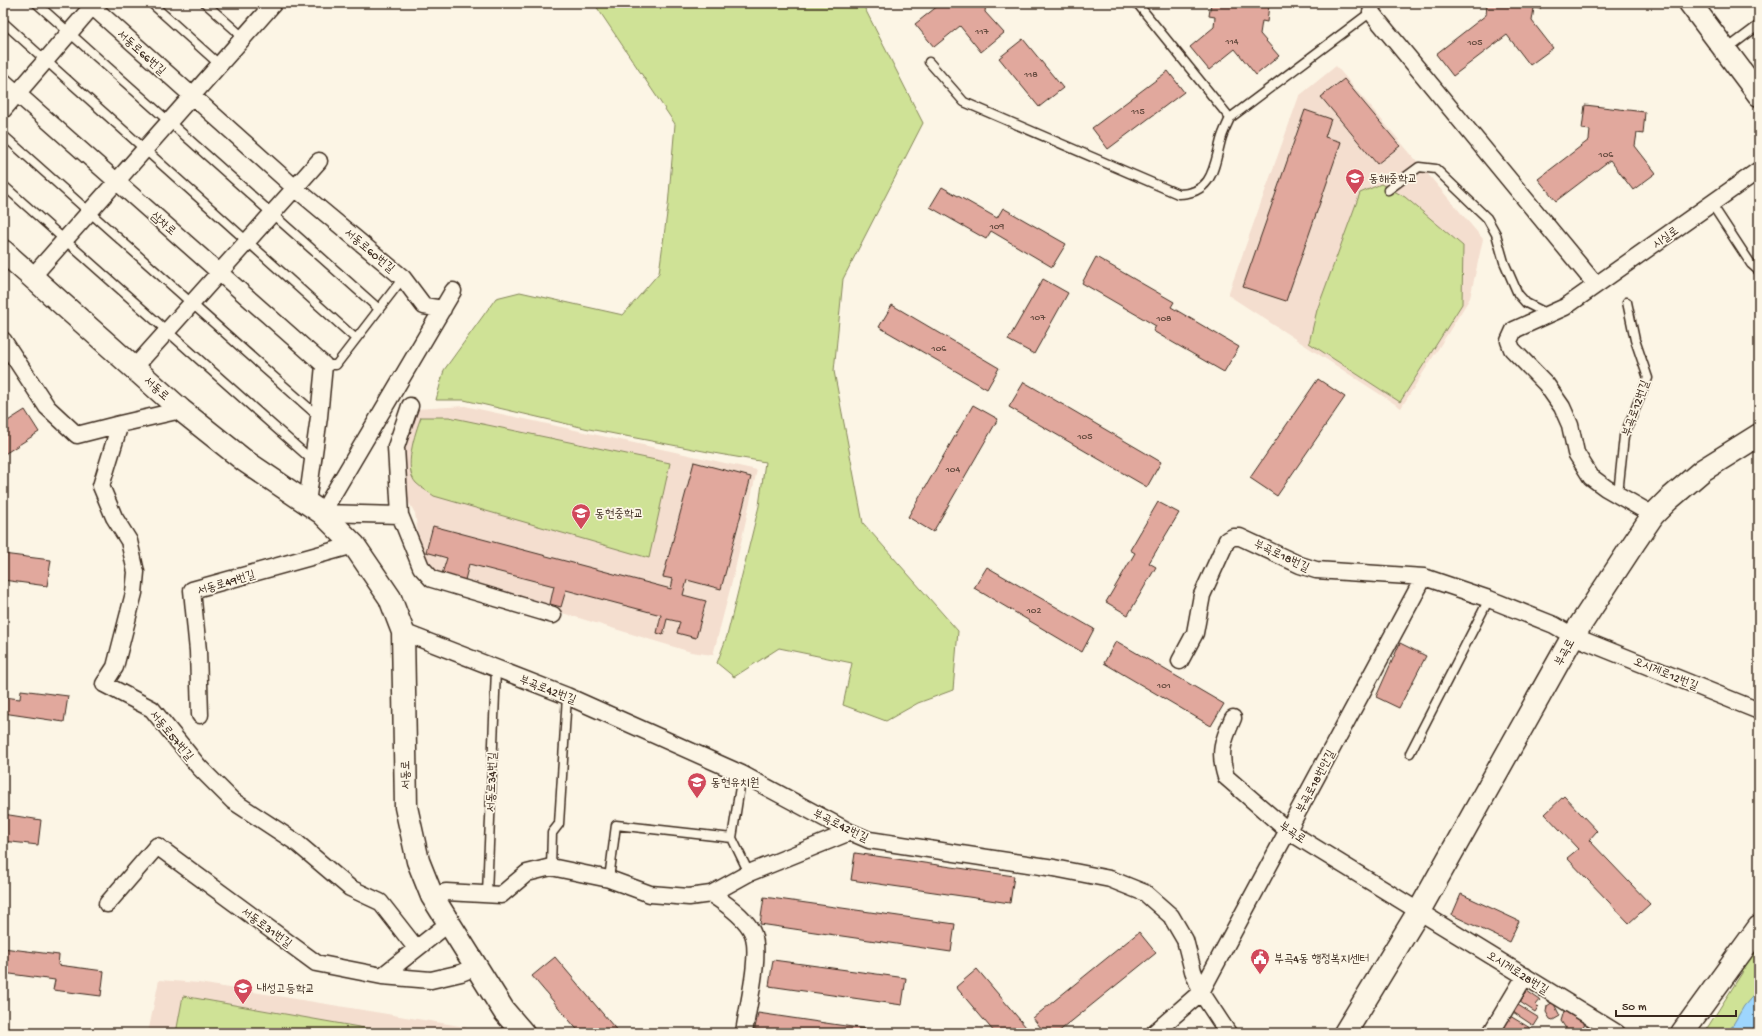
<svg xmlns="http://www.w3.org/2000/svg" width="1762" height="1036" font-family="'Gochi Hand','Poor Story',sans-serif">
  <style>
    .built { fill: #f4decf }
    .green { fill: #cfe296; stroke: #85865a }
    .water { fill: #9ed6fd; stroke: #7691a4 }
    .building { fill: #e1a89d; stroke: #3b2a1e }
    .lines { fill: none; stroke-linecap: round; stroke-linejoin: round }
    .lane-casing { stroke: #3b2a1e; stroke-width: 11 }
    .street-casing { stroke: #3b2a1e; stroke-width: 19 }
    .secondary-casing { stroke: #3b2a1e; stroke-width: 25 }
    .lane { stroke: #fcf5e5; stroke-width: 8 }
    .street { stroke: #fcf5e5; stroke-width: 16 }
    .secondary { stroke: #fcf5e5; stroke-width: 22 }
    .labels { text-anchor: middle; stroke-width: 3.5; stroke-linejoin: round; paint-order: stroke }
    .number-label { font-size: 10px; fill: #644a3e }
    .street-label { font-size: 12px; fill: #3b2a1e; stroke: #fcf5e5 }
    .poi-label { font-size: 12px; fill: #3b2a1e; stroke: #fcf5e5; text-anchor: start }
  </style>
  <rect width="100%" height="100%" fill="#fcf5e5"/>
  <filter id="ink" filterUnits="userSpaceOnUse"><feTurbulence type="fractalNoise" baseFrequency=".025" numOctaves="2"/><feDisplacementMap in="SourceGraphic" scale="8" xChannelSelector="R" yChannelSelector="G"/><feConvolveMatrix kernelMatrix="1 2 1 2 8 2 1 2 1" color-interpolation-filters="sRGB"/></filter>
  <g filter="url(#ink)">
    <path class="built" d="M1336,66L1483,239L1470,298L1401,408L1228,295L1299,96Z
      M465,406L757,470L734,574L713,655L691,652L434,574L420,548L415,513L405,496L404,443L416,409Z
      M159,980L199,983L466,1027L465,1033H148Z"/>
    <path class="green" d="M594,3H862L923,123L843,279L834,371L863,523L958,631L953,690L918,703L886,721L843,705L852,663L779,648L734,677L717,663L727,636L759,506L765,462L719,454L589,429L464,400H436L444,370L496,298L520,292L623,315L659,273L668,206L675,124Z
      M1381,184L1405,197L1463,246L1462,304L1400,402L1309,343L1317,310L1360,193Z
      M421,417H449L670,463L649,558L434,496C429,492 421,488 416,483C403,469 415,433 421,417Z
      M1759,944V1033H1704L1742,973L1744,963Z
      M183,996L393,1033H176Z"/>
    <path class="water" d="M1759,989V1033H1728L1744,1006Z"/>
    <path class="building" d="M939,3H986L985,12L1004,33L981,52L960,26L934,47L915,24L939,5Z
      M1211,3H1254L1269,5L1267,22L1262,21L1260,34L1279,56L1256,75L1235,49L1209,70L1190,47L1214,27L1215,17L1209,16Z
      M1480,3H1541L1540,9L1534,8L1532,21L1553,48L1530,65L1507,35L1453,76L1436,54L1486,15L1487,5Z
      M1023,39L1063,88L1039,107L999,58Z
      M1168,71L1184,92L1108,149L1092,128Z
      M1344,79L1400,146L1377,164L1321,97Z
      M1585,105L1645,112L1643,134L1637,133L1635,146L1656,173L1633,190L1610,160L1556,201L1538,179L1589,140L1590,130L1582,129Z
      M1305,110L1331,119L1325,137L1341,142L1286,301L1243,287Z
      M942,187L997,218L1003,208L1066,244L1052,267L991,231L986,239L930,207Z
      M1096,257L1174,302L1171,307L1239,347L1224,372L1153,331L1156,326L1082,283Z
      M1043,279L1068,293L1034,354L1008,340Z
      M892,305L999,368L987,389L879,327Z
      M1318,379L1345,397L1277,496L1250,478Z
      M1024,382L1161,462L1147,487L1009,407Z
      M973,405L998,419L933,532L908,517Z
      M25,410L39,432L3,455V424Z
      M694,462L751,477L721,589L687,580L683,595L706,601L696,638L677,633L680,622L667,619L663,635L657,633L661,615L566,590L561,607L550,604L554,586L469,564L465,580L442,574L447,558L426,552L433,526L671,589L673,579L663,577Z
      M1158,502L1179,513L1149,563L1156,567L1128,615L1106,602L1135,553L1130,550Z
      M3,554L51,560L47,586L3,580Z
      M987,567L1094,629L1082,652L974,588Z
      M1116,641L1224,704L1211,726L1104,663Z
      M1400,643L1426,656L1399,708L1376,697Z
      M3,688H6L4,697L20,699L21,690L68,696L64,722L3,713Z
      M1564,796L1597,831L1589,840L1650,904L1629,923L1567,858L1578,849L1545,814Z
      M3,814L41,820L38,845L3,841Z
      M855,853L1014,876L1010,903L851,880Z
      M1461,894L1519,921L1509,942L1452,915Z
      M764,897L955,924L951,952L760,924Z
      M1139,932L1156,953L1057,1033H1045L1033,1018Z
      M3,948L59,955L58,965L104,971L101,996L53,990L55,980L3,973Z
      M555,957L619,1033H580L532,976Z
      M773,960L906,978L902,1005L769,986Z
      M977,969L1031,1033H995L956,987Z
      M1527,991L1540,1000L1536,1005L1538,1007L1535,1012L1520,1002Z
      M1553,1002L1560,1016L1553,1020L1550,1019L1546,1012L1547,1006Z
      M1518,1005L1539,1018L1534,1026L1513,1012Z
      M1564,1011L1585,1023L1580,1033H1569L1561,1021Z
      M758,1013L886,1032L885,1033H754Z
      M1510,1016L1535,1031L1534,1033H1500Z
      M1588,1024L1605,1033H1583Z"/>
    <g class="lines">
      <g class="lane-casing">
        <path id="lane" d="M36,3L379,309
          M151,3L220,65
          M205,3L244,38
          M1137,3L1230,118L1371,12L1380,3
          M3,22L356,339
          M1727,49L1759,25
          M929,62L964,102L1178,194C1213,194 1214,166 1221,140C1223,132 1227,125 1230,118
          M3,135L319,417
          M3,185L313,461
          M1388,190L1419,167L1436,169L1487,218L1496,234L1504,262L1518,294L1526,303L1548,314
          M1711,203L1751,264L1759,271
          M324,365H336L403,278
          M1618,494L1624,436L1648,378L1635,340L1627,302
          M1410,753L1489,599
          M742,774L732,838L749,873
          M551,867L552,833L559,824L567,696
          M609,879L616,825L732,838
          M487,894L496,669"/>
      </g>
      <g class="street-casing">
        <path id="street" d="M93,7L295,188L403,278L424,306L443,309
          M1371,12L1596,285
          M3,81L324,365L319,417L307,503
          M3,110L95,3
          M32,277L274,3
          M453,291L322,513L400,515L421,567L432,579L553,615
          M3,340L47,407L77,435L120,424
          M134,368L319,161
          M181,410L120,424L101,486L114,517L129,541L136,572L134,593L115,667L104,684L152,709L199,767L233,801L297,843L350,888L380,902L416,948
          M400,515L396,447L410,406
          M1653,515L1606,488L1591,477L1576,453L1570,425L1562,407L1546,384L1512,349L1509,341L1514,330L1565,307L1759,170
          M403,632L567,696L742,774L850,832L869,840L1054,868L1110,879L1145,893L1171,916L1185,940L1193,971L1201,992L1228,1033
          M1180,661L1195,633L1202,595L1227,540L1233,537H1240L1300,565L1316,570L1424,577L1489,599L1554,625L1573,636L1759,711
          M200,715L198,651L192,590L354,545
          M1233,718C1223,741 1218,752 1226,777L1288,831L1617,1033
          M711,894C725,903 747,918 753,934C761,956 747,1009 744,1033
          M432,896L446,892L501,895L527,873L551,867L609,879L650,894L689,897L711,894L749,873L850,832
          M107,904L157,846L316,963L382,976L431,980L461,973L476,967
          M382,976L449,923
          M1154,1033L1201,992L1424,577
          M1491,1033L1525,976"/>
      </g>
      <g class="secondary-casing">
        <path id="secondary" d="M1690,3L1759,95
          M3,251L181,410L245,461L322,513L354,545L390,598L403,632L406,807L418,861L432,896L504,1011L523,1033
          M1345,1033L1419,911L1573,636L1634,543L1653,515L1668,500L1703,470L1759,435
          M1682,1033L1759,927"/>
      </g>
      <use href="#lane" class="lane"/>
      <use href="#street" class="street"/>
      <use href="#secondary" class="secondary"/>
    </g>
  </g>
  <defs>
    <g id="school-pin" transform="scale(1)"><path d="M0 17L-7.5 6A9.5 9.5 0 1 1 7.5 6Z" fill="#d1495b" stroke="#fcf5e5"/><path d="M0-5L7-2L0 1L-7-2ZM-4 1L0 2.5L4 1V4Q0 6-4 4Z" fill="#fff"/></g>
    <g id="civic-pin" transform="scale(1)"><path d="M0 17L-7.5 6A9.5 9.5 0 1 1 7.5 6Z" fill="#d1495b" stroke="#fcf5e5"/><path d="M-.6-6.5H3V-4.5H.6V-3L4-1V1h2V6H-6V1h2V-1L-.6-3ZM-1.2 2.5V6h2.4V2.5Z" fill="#fff"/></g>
  </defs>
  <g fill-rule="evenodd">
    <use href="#school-pin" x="1355" y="178"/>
    <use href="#school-pin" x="581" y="513"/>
    <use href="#school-pin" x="697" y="782"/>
    <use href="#civic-pin" x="1260" y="958"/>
    <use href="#school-pin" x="243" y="988"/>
  </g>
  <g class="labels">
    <g class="number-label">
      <text x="982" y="34">117</text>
      <text x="1232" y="44">114</text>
      <text x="1475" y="45">105</text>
      <text x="1031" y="77">118</text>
      <text x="1138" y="114">115</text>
      <text x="1606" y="157">106</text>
      <text x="997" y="229">109</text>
      <text x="1038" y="320">107</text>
      <text x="1164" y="321">108</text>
      <text x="939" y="351">106</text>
      <text x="1085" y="439">105</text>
      <text x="953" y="472">104</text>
      <text x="1034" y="613">102</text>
      <text x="1164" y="688">101</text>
    </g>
    <g class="street-label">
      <text transform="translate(142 52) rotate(42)" y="4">서동로66번길</text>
      <text transform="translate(164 223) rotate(41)" y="4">삼차로</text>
      <text transform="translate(1665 237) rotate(-36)" y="4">시실로</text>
      <text transform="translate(370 250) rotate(40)" y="4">서동로60번길</text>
      <text transform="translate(157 388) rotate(42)" y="4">서동로</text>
      <text transform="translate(1635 408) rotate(-70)" y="4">부곡로12번길</text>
      <text transform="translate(1282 555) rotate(25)" y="4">부곡로18번길</text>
      <text transform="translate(226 582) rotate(-17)" y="4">서동로49번길</text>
      <text transform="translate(1564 652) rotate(-61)" y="4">부곡로</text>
      <text transform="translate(1666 673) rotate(22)" y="4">오시게로12번길</text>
      <text transform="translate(548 689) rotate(21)" y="4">부곡로42번길</text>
      <text transform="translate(172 735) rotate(50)" y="4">서동로57번길</text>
      <text transform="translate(405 775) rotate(-91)" y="4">서동로</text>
      <text transform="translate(1315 781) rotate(-62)" y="4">부곡로18번안길</text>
      <text transform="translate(491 782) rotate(-88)" y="4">서동로34번길</text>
      <text transform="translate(841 825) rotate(26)" y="4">부곡로42번길</text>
      <text transform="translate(1293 832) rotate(35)" y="4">부곡로</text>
      <text transform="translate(267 927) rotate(36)" y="4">서동로31번길</text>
      <text transform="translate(1518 972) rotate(32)" y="4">오시게로28번길</text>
    </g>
    <g class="poi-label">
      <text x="1369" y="182">동해중학교</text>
      <text x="595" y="517">동현중학교</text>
      <text x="711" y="786">동현유치원</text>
      <text x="1274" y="962">부곡4동 행정복지센터</text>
      <text x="257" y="992">내성고등학교</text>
    </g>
  </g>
  <rect width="1762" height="1036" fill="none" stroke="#fcf5e5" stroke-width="16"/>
  <rect x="8" y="8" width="1746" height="1020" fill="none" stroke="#3b2a1e" stroke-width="1.5" filter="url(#ink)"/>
  <path d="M1616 1010v6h120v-6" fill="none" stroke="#3b2a1e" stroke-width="2"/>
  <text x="1622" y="1010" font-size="12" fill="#3b2a1e" stroke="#fcf5e5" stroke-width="3" paint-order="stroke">50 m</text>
</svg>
